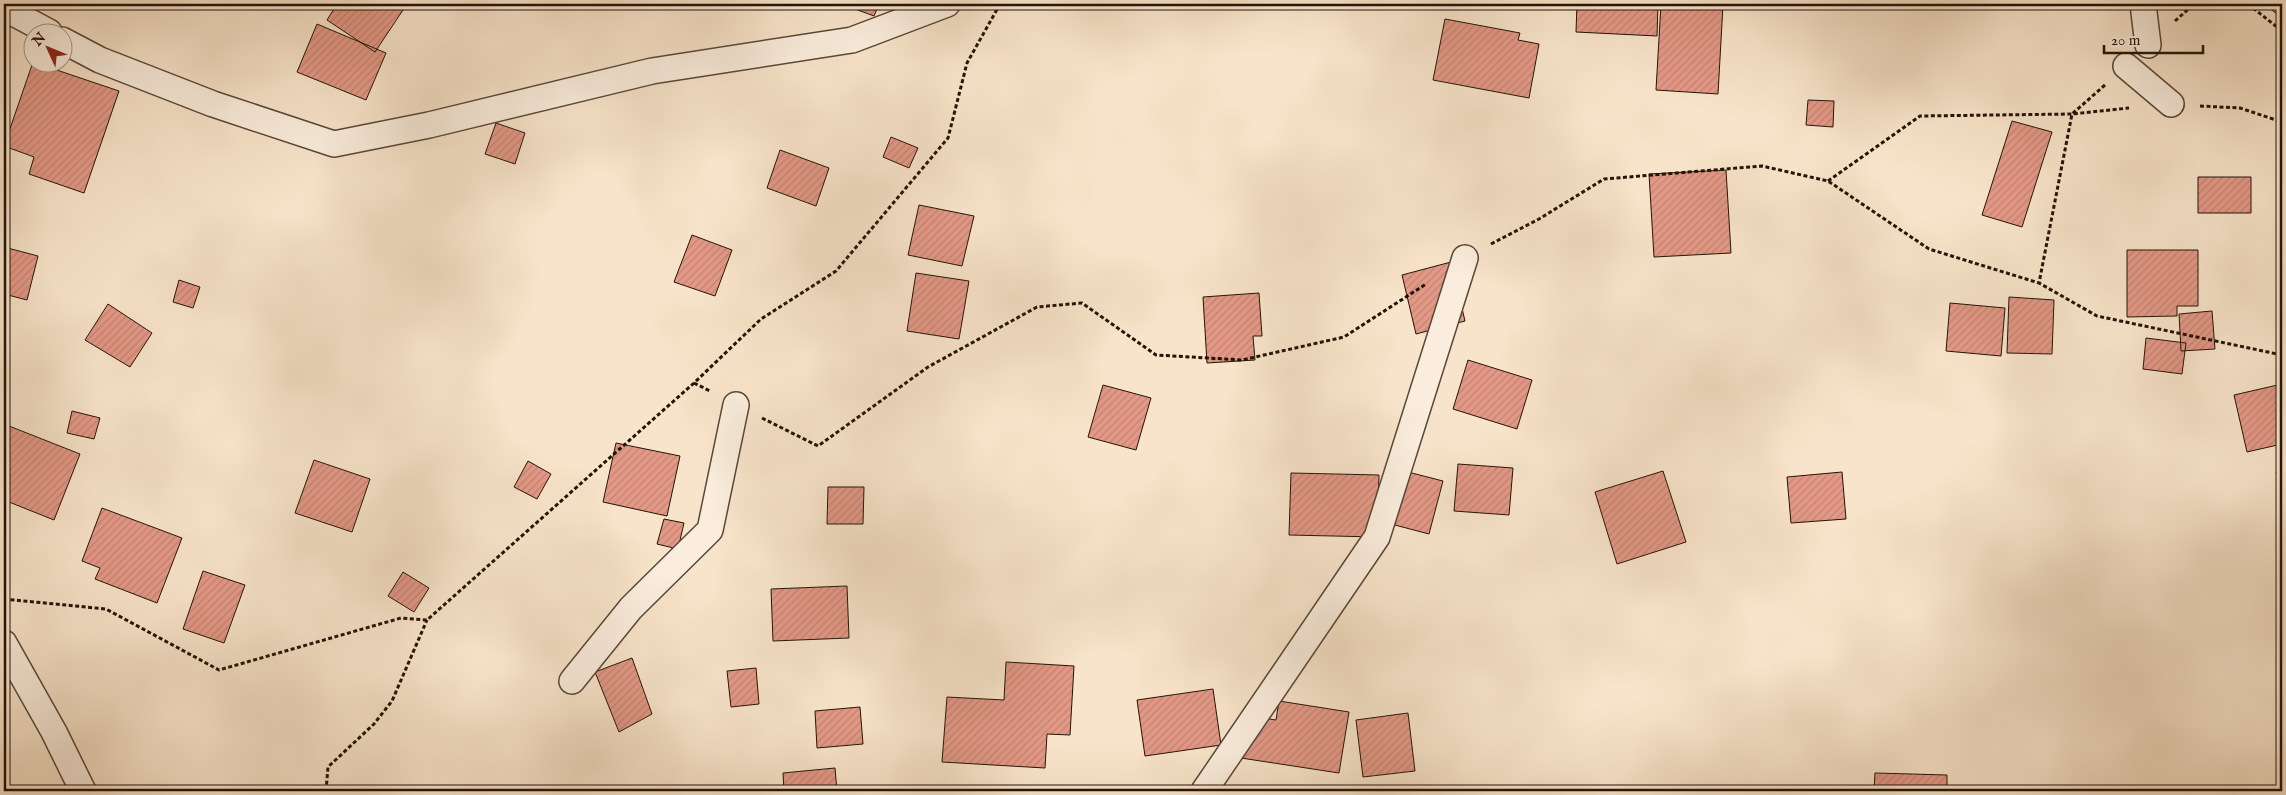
<svg xmlns="http://www.w3.org/2000/svg" width="2286" height="795" font-family="'IM FELL English',serif">
  <style>
    .building { fill: url(#building-hatch); stroke: #231308 }
    .lines { fill: none; stroke-linecap: round; stroke-linejoin: round }
    .street-casing { stroke: #584738; stroke-width: 28 }
    .path { stroke: #231308; stroke-width: 3; stroke-dasharray: 4 2.5; stroke-linecap: butt }
    .street { stroke: #faeddd; stroke-width: 25 }
  </style>
  <defs>
    <pattern id="building-hatch" width="6" height="6" patternUnits="userSpaceOnUse" patternTransform="scale(1.25)"><rect width="6" height="6" fill="#e49987"/><path d="M-1 1l2-2M0 6l6-6M5 7l2-2" fill="none" stroke="#c38373"/></pattern>
  </defs>
  <rect width="100%" height="100%" fill="#f8e4ca"/>
  <filter id="stains"><feTurbulence type="fractalNoise" baseFrequency=".004" numOctaves="4"/><feColorMatrix values="0 0 0 0 .2 0 0 0 0 .09 0 0 0 0 .02 0 0 0 .5 -.17"/></filter>
  <radialGradient id="worn" r=".72"><stop offset=".6" stop-color="#630" stop-opacity="0"/><stop offset="1" stop-color="#630" stop-opacity=".3"/></radialGradient>
  <path class="building" d="M337,4H407L375,52L327,20Z
    M848,4H879L874,16L847,6Z
    M1577,4H1658L1657,36L1576,32Z
    M1661,4L1723,5L1718,94L1656,90Z
    M2270,4H2282V18L2268,7Z
    M1445,19L1520,33L1518,40L1539,44L1529,98L1433,80Z
    M317,24L386,53L366,100L297,72Z
    M33,62L119,91L84,193L29,174L34,157L4,146Z
    M1808,100L1834,101L1833,127L1806,125Z
    M2012,121L2052,132L2022,227L1982,215Z
    M496,123L525,133L515,164L485,154Z
    M891,137L918,148L909,168L883,157Z
    M780,150L829,168L816,206L767,188Z
    M1726,170L1731,253L1654,257L1649,174Z
    M2198,177H2251V213H2198Z
    M919,205L974,216L962,266L908,255Z
    M692,235L732,250L715,296L674,282Z
    M4,247L38,256L27,300L4,294Z
    M2127,250H2198V306H2177V316L2127,317Z
    M1451,262L1465,321L1416,334L1402,275Z
    M916,273L969,281L959,339L907,331Z
    M179,280L200,287L193,308L173,302Z
    M1259,293L1262,336H1253L1255,360L1207,363L1203,297Z
    M2009,297L2054,300L2052,354L2007,353Z
    M1950,303L2005,308L2001,356L1946,351Z
    M108,304L152,333L130,367L85,340Z
    M2212,311L2215,349L2181,351L2179,314Z
    M2146,338L2186,343L2182,374L2143,369Z
    M1468,360L1532,380L1517,429L1453,409Z
    M2282,384V444L2247,452L2234,395Z
    M1103,385L1151,398L1136,450L1088,437Z
    M72,411L100,418L94,439L67,433Z
    M4,424L80,454L54,520L4,500Z
    M616,443L680,456L667,516L603,502Z
    M314,460L370,479L352,532L295,513Z
    M528,461L551,474L537,499L514,487Z
    M1458,464L1513,468L1509,515L1454,511Z
    M2282,470V493L2276,472Z
    M1404,471L1443,481L1429,534L1391,524Z
    M1663,471L1686,542L1617,564L1595,492Z
    M1842,472L1846,519L1791,523L1787,477Z
    M1291,473L1379,475L1377,537L1289,535Z
    M828,487H864L863,524H827Z
    M102,508L182,538L157,603L95,579L100,568L82,561Z
    M664,519L684,523L678,549L657,544Z
    M203,571L245,585L224,643L183,629Z
    M403,572L429,588L414,612L388,596Z
    M847,586L849,638L773,641L771,589Z
    M632,658L652,714L619,732L595,672Z
    M1006,662L1074,666L1070,735L1047,734L1045,768L942,762L947,697L1004,700Z
    M756,668L759,704L731,707L727,671Z
    M1213,689L1221,745L1145,756L1137,700Z
    M1279,701L1349,712L1339,773L1241,758L1248,716L1276,720Z
    M860,707L863,744L817,748L815,711Z
    M1408,713L1415,771L1363,777L1356,720Z
    M835,768L837,791H784L783,773Z
    M1875,773L1947,775V791H1874Z"/>
  <g class="lines">
    <g class="street-casing">
      <path id="street" d="M2143,4L2148,45
        M4,8L49,32
        M62,40L100,60L213,104L334,144L429,125L652,71L852,40L947,4
        M2126,66L2171,104
        M4,643L54,732L83,791
        M572,681L631,608L710,530L736,405
        M1204,791L1377,537L1465,258"/>
    </g>
    <path class="path" d="M2248,4L2282,31
      M2175,21L2194,4
      M2105,85L2072,114L2039,283L2097,316L2282,355
      M2200,106L2240,108L2282,122
      M1828,181L1920,116L2072,114L2129,108
      M1491,244L1539,219L1604,179L1762,166L1828,181L1929,249L2039,283
      M694,383L710,391
      M762,418L818,446L928,367L1037,307L1082,303L1156,355L1242,360L1344,337L1426,284
      M4,599L106,609L219,670L401,618L427,620L694,383L761,319L836,271L948,138L967,63L1000,4
      M326,791L328,767L374,724L392,701L427,620"/>
    <use href="#street" class="street"/>
  </g>
  <rect width="2286" height="795" fill="none" stroke="#f8e4ca" stroke-width="20"/>
  <rect x="5" y="5" width="2276" height="785" fill="none" stroke="#231308" stroke-width="2.5"/>
  <rect x="10" y="10" width="2266" height="775" fill="none" stroke="#231308"/>
  <g transform="translate(48 48) rotate(314)"><circle r="24" fill="#faeddd" stroke="#a49688"/>
  <path d="M0-4L9 19L0 12L-9 19Z" fill="#8f2418"/>
  <text y="-8" font-size="14" font-weight="bold" text-anchor="middle" fill="#231308">N</text>
  </g>
  <path d="M2104 45v8h99v-8" fill="none" stroke="#231308" stroke-width="2.5"/>
  <text x="2111" y="45" font-size="15" fill="#231308" stroke="#faeddd" stroke-width="4" paint-order="stroke">20 m</text>
  <rect width="100%" height="100%" filter="url(#stains)"/>
  <rect width="100%" height="100%" fill="url(#worn)"/>
</svg>
